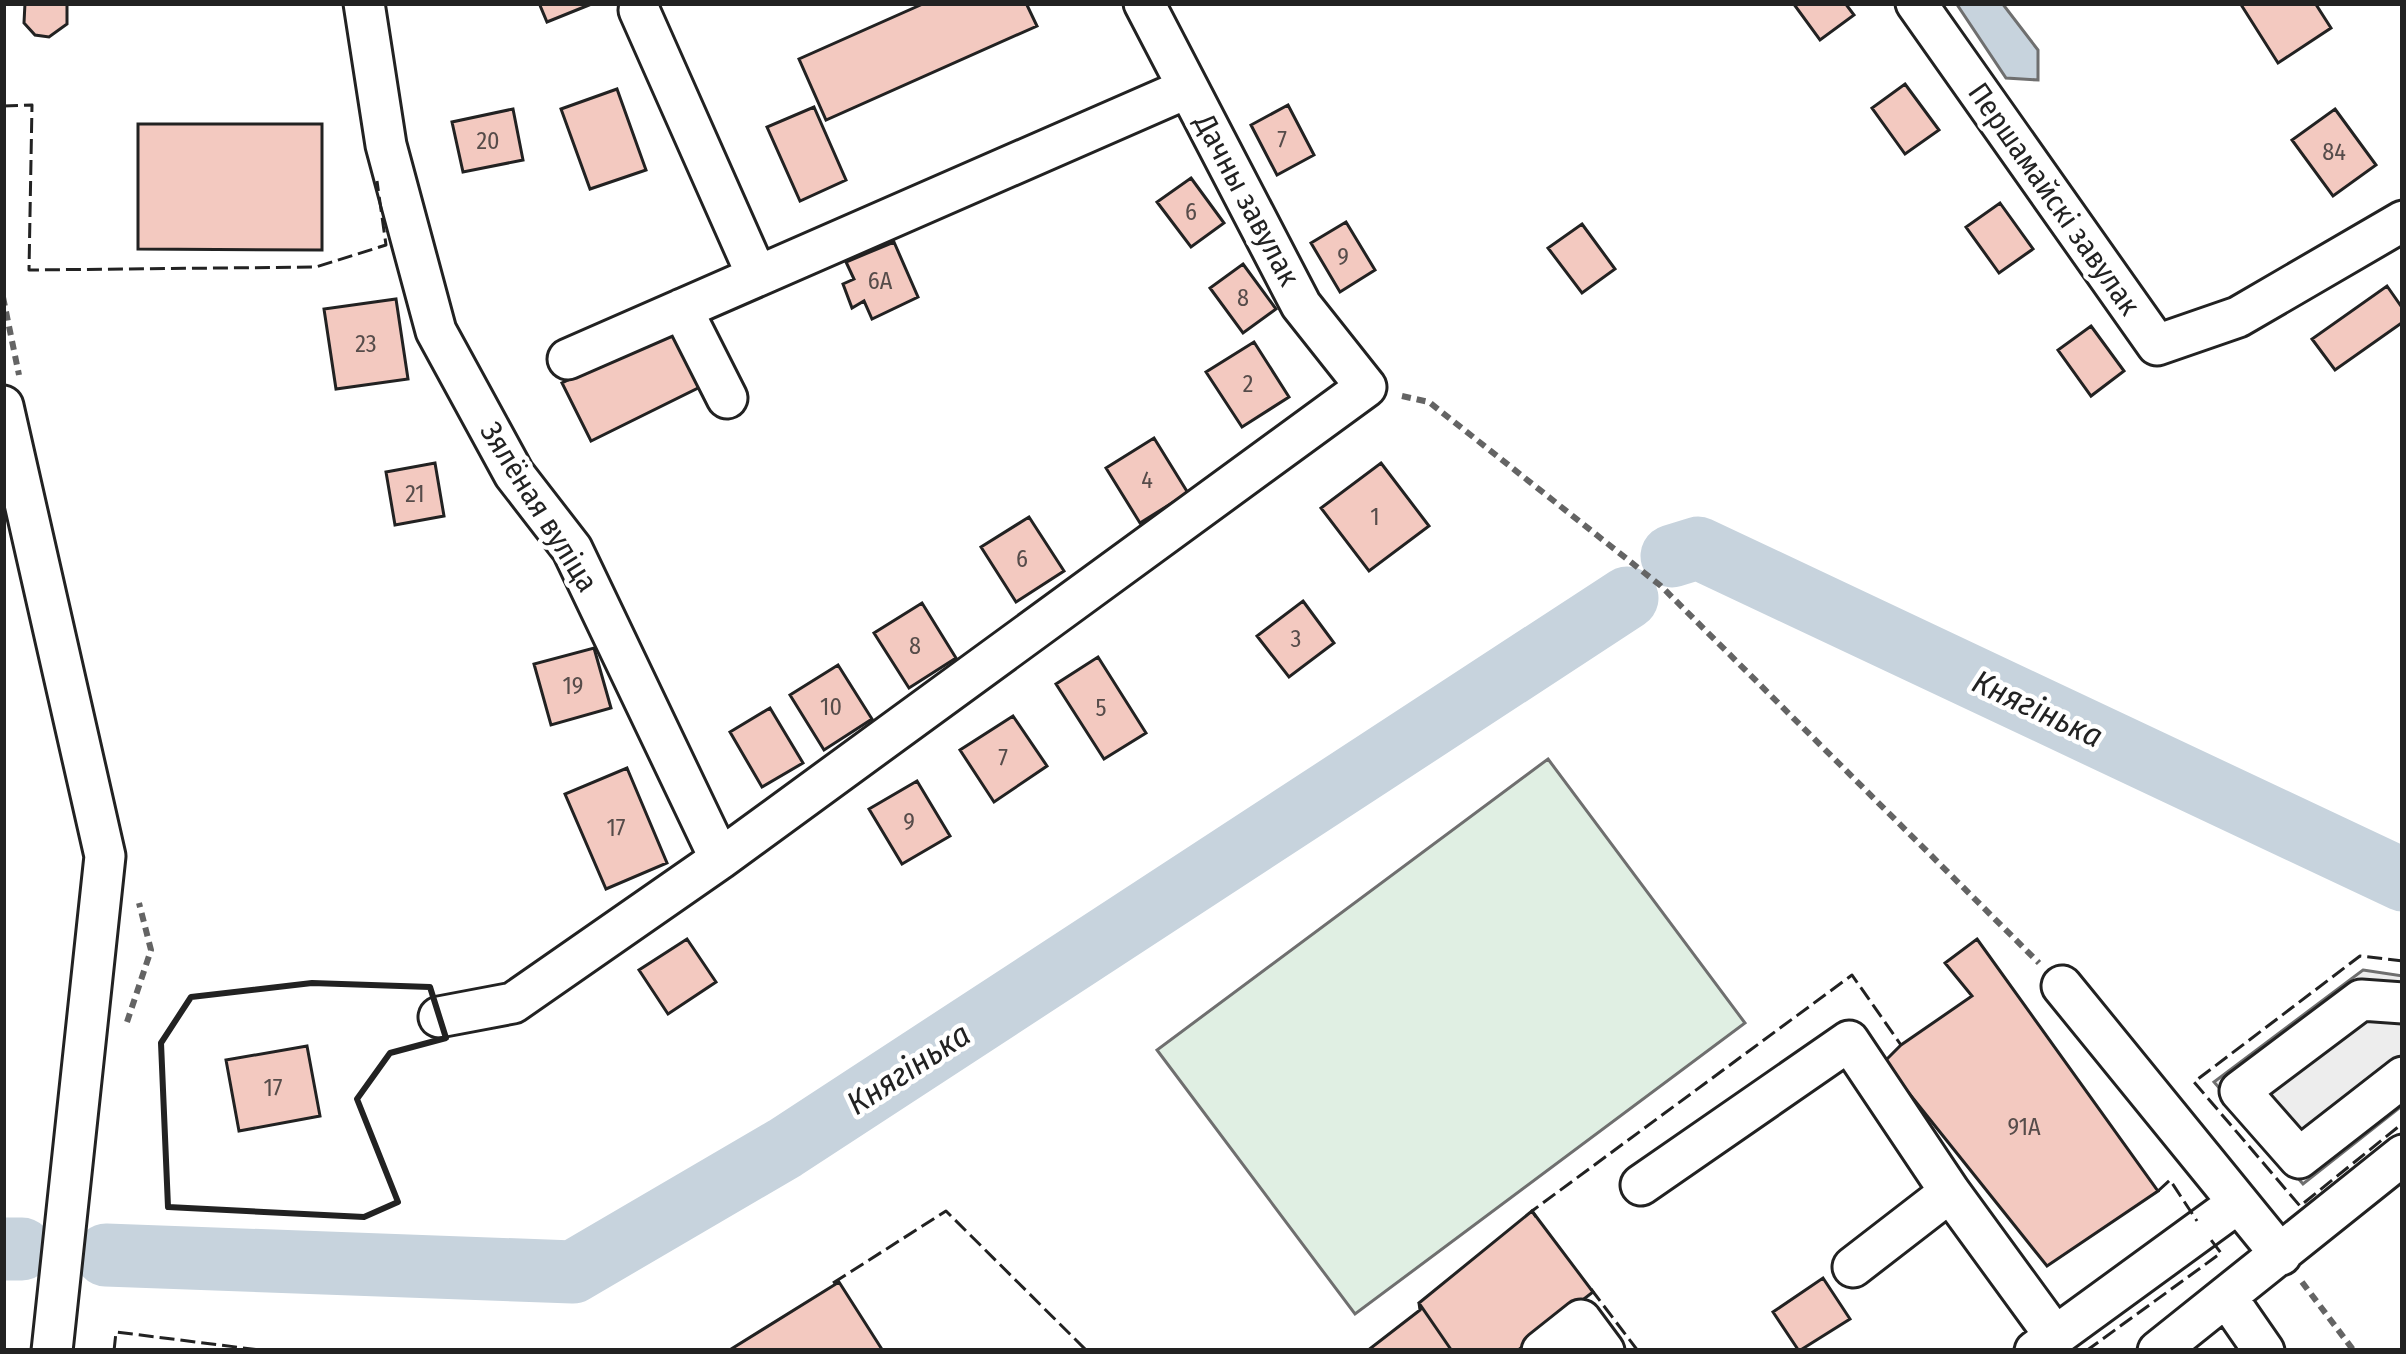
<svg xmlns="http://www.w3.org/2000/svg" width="2406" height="1354" font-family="'Fira Sans Condensed',sans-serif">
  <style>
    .green { fill: #e0efe3; stroke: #6f6f6f; stroke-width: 3 }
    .parking { fill: #ededed; stroke: #6f6f6f; stroke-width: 3 }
    .water { fill: #c7d3dd; stroke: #6f6f6f; stroke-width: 3 }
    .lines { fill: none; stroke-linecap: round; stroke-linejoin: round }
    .river { stroke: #c7d3dd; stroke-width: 63 }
    .building { fill: #f3c9c0; stroke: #222; stroke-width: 3 }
    .minor-casing { stroke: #222; stroke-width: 45 }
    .path { stroke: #646464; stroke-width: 6; stroke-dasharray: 9 6; stroke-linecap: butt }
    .minor { stroke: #fff; stroke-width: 39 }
    .fence { stroke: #222; stroke-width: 3; stroke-dasharray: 15 6; stroke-linecap: butt }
    .wall { stroke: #222; stroke-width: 6 }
    .labels { text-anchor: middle; stroke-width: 9; stroke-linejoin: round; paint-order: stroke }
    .number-label { font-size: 24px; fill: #564c4a }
    .street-label { font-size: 30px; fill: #222; stroke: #fff }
    .water-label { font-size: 33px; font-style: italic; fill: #222; stroke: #fff }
  </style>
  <rect width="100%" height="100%" fill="#fff"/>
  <path class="green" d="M1548,759L1745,1023L1355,1314L1157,1050Z"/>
  <path class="parking" d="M2363,970L2403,976V1105L2303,1184L2214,1082Z"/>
  <path class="water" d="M1956,3H2002L2038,50V80L2006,78Z"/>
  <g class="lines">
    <path class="river" d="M1672,556L1698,548L2403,880
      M3,1249H22
      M106,1255L573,1272L785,1148L1627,598"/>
  </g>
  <path class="building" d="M25,3H67V24L49,37L35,35L24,23Z
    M539,3H594L547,22Z
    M925,3H1026L1037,26L826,120L799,59Z
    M1793,3H1845L1854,15L1820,40Z
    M2240,3H2315L2331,28L2278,63Z
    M1905,84L1939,130L1905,154L1872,108Z
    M617,89L646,170L590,189L561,109Z
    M1288,105L1314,155L1277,175L1251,125Z
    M814,107L846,180L800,201L767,127Z
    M513,109L523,160L463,172L452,122Z
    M2335,109L2376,165L2333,196L2292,140Z
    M138,124H322V250L138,249Z
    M1191,178L1224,223L1191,247L1157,202Z
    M2000,203L2033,249L1999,273L1966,227Z
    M1346,222L1375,270L1340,292L1311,243Z
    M1582,224L1615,269L1582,293L1548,248Z
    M894,242L918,297L872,319L864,301L852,308L843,284L854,279L846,262Z
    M1243,264L1276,309L1243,333L1210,288Z
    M2387,286L2403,309V322L2335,370L2312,339Z
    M396,299L408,379L336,389L324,309Z
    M2091,326L2124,371L2091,396L2058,350Z
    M671,329L700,387L591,441L562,383Z
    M1254,342L1289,397L1242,427L1206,372Z
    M1154,438L1188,493L1140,523L1106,468Z
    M435,463L444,516L395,525L386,472Z
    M1381,463L1429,526L1369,571L1321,508Z
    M1029,517L1064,571L1016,602L981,547Z
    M1303,601L1334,643L1289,677L1257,636Z
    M922,603L956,658L909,688L874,633Z
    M594,648L611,708L551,725L534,664Z
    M1098,657L1146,733L1104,759L1056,684Z
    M838,665L872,719L824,750L790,695Z
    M770,708L803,763L762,787L730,732Z
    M1013,716L1047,766L994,802L960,750Z
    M627,768L667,863L606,889L565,794Z
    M917,781L950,836L902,864L869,809Z
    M687,939L716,982L668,1014L639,970Z
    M1977,939L2158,1191L2047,1266L1884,1062L1901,1045L1972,996L1945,963Z
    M307,1046L320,1116L239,1131L226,1060Z
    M1532,1211L1593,1292L1517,1351H1452L1419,1303Z
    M1532,1211L1593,1292L1523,1346L1527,1351H1367L1420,1310L1419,1303Z
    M1823,1278L1850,1319L1799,1351L1773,1312Z
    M839,1282L883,1351H728Z"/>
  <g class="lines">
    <g class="minor-casing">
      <path id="minor" d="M364,3L386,145L436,331L514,474L572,549L720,859
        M1916,3L2157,345L2238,317L2403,221
        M639,10L757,276
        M682,309L727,398
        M568,359L1188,88
        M3,406L105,856L52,1351
        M2062,986L2281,1255
        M2403,1003L2361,1000L2240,1091L2299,1158L2403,1077
        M439,1017L513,1003L720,859L1366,387L1301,305L1144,3
        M1641,1185L1849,1041L1950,1192L2055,1336
        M1853,1267L1950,1192
        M2228,1299L2264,1351
        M1542,1351L1581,1320L1604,1351
        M2035,1351L2238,1203
        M2158,1351L2403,1155"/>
    </g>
    <path class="path" d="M3,297L19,375
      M1402,396L1429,402L1661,586L2039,963
      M127,1022L151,950L139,903
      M2302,1282L2354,1351"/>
    <use href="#minor" class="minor"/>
    <path class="fence" d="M3,106L32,105L29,270L316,267L386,245L377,181
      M2403,961L2360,956L2194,1082L2300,1206L2403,1123
      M2158,1191L2170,1180L2197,1221
      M1536,1217L1532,1211L1852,975L1901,1045
      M833,1283L946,1211L1087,1351
      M1591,1289L1638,1351
      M114,1351L116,1332L268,1351
      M2086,1351L2221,1253L2208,1236"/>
    <path class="wall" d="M312,983L430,987L446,1038L390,1053L357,1099L398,1202L364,1217L168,1207L161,1043L191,997Z"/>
  </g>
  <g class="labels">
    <g class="number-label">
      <text x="1282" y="148">7</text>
      <text x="488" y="149">20</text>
      <text x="2334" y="160">84</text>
      <text x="1191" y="220">6</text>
      <text x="1343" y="265">9</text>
      <text x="880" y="289">6А</text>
      <text x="1243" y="306">8</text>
      <text x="366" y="352">23</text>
      <text x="1248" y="392">2</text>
      <text x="1147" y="488">4</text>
      <text x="415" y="502">21</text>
      <text x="1375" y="525">1</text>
      <text x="1022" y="567">6</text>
      <text x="1296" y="647">3</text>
      <text x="915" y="654">8</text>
      <text x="573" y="694">19</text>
      <text x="831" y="715">10</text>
      <text x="1101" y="716">5</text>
      <text x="1003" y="766">7</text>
      <text x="909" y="830">9</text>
      <text x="616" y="836">17</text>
      <text x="273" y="1096">17</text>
      <text x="2024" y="1135">91А</text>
    </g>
    <g class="street-label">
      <text transform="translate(2054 199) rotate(55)" y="10">Першамайскі завулак</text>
      <text transform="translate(1247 200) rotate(62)" y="10">Дачны завулак</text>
      <text transform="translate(539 507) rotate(58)" y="10">Зялёная вуліца</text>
    </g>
    <g class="water-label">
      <text transform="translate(2038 708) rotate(25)" y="12">Княгінька</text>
      <text transform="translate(908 1068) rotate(-33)" y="12">Княгінька</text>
    </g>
  </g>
  <rect width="2406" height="1354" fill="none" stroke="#222222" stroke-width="12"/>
</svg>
